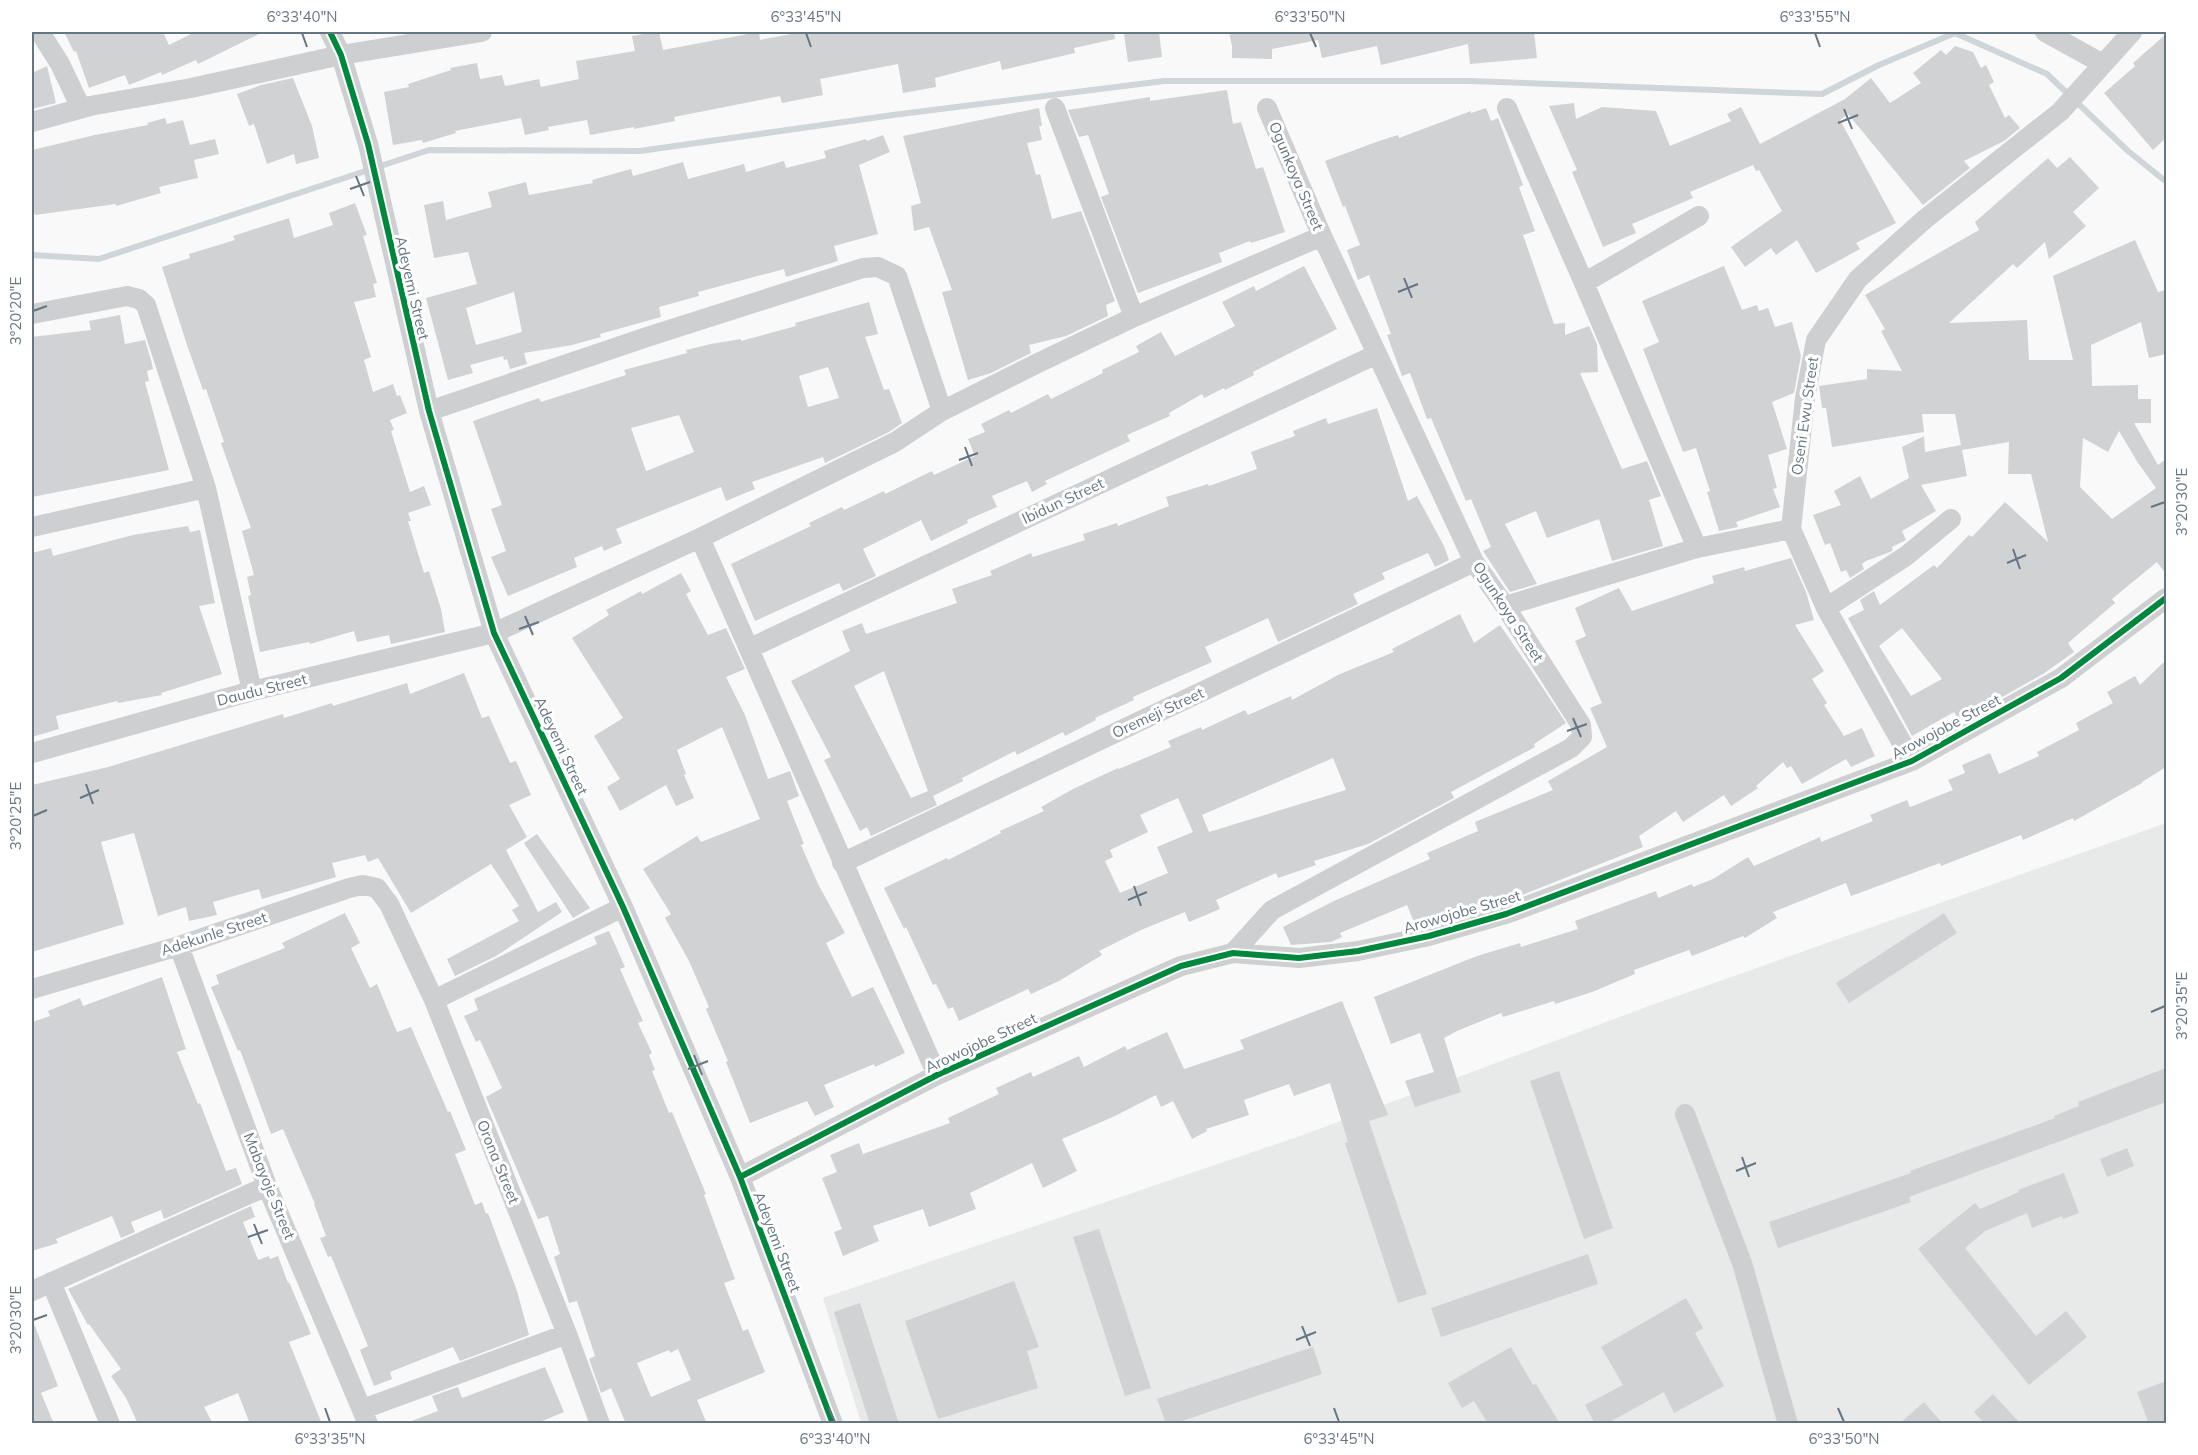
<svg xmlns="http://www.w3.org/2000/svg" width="2198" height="1455" font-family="Mulish,sans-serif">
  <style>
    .built { fill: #e8e9e9 }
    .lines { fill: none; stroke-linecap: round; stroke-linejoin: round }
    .stream { stroke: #ced6d9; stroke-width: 6 }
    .building { fill: #d0d2d3; fill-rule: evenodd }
    .minor { stroke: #cecfd0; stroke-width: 20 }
    .cycleway-casing { stroke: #fff; stroke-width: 10 }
    .cycleway { stroke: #00873e; stroke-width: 6 }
    .ticks { fill: none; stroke: #657683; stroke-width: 2 }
    .labels { text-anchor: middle; stroke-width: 6; stroke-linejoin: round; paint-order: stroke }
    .street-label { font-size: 15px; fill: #657683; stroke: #fff }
    .neatline { fill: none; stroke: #657683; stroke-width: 2 }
    .ticks-label { font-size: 15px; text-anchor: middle; fill: #657683 }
  </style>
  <rect width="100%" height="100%" fill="#f9f9f9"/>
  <path class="built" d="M2166,823V1423H861L823,1298L1303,1135L1649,1006Z"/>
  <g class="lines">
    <path class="stream" d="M32,255L99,259L429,150L640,151L893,115L1164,81H1469L1822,94L1879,65L1955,33L2047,74L2128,151L2164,180L2166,179"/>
  </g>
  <path class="building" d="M64,32H163L169,45L195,32H263L198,64L196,60L162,75L161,72L129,85L125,75L89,88L76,51L74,52Z
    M657,32H659L663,50L759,32L760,40L802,32H1114L1115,39L1074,48L1075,53L1002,70L1000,61L935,78L936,87L903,93L898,64L820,79L823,95L782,103L780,96L674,117L675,121L634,129V127L590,135L587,120L548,127L549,130L525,135L521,118L455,131L456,133L423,143L422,140L393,145L384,92L409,87L408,84L451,70L450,68L477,63L480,79L502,75L505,86L539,79L541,87L579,79L576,61L635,51L632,36Z
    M1143,32H1159L1162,57L1128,62L1124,34Z
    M1229,32H1534L1537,58L1470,64L1468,44L1381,65L1377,46L1322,58L1318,40L1272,49V59L1232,58V46Z
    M2166,34V138L2153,150L2104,93L2135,66L2133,63Z
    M1955,46L1973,52L1981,68L1986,65L1994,82L1989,85L2005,118L2009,115L2020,128L2004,141L1964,161L1970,168L1923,205L1848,114L1840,120L1896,223L1856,243L1860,249L1816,273L1797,240L1776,255L1771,248L1745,267L1731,247L1782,211L1759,170L1756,171L1753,165L1690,192L1693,198L1632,224L1636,233L1603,247L1572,172L1577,170L1549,106L1574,103L1576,119L1602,107L1656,111L1670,146L1731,121L1727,114L1741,107L1760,144L1845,99L1871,78L1890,103L1921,83L1913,73L1941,50L1946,55Z
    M47,66L56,103L32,109V73Z
    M293,78L312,126L319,158L296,164L294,154L267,164L254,124L249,126L237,94L261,85Z
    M1227,90L1233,124L1241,122L1256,169L1263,167L1285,232L1251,243L1250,241L1219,253L1222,262L1138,293L1101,197L1109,194L1088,135L1079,137L1068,110L1150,97V101Z
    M1039,108L1042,126H1039L1042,140L1027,143L1036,175L1040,174L1052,219L1081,211L1115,301L1106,305L1108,316L1066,336L1029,345L1031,353L991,373L968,380L942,292L952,290L929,227L914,231L911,206L921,203L903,136Z
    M1486,108L1491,121L1498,118L1523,185L1519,187L1535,231L1523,235L1554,324L1565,323V335L1589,326L1597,344L1598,372L1580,373L1622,469L1647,461L1661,496L1649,500L1663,546L1612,561L1599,519L1547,538L1536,511L1505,524L1537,584L1510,592L1483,551L1491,547L1479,518L1471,499L1466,501L1431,418L1427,419L1410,373L1402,376L1387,335L1391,334L1369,275L1358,280L1347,250L1360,245L1345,206L1343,207L1325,161L1379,141L1398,135L1399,138L1471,111V113Z
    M165,118L167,124L183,120L190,145L215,139L219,154L194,160L198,178L159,187L161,193L116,206V204L35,215L32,206V150L95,135L148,125L147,123Z
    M883,135L890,152L859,165L878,234L834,246L838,261L786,277L784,269L698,292L699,296L659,307L661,317L600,334L601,337L572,345L524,353L527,364L510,369L507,359L504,360L503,356L470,365L473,373L448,380L426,298L477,284L468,252L434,258L424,205L443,201L446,220L492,207L488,192L526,182L529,195L593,183L592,180L631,169L633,176L683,162L688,179L744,164L746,172L784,161L786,168L826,158L824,151L866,139L867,141ZM514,292L522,332L476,345L466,308Z
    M2070,157L2099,188L2073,212L2086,226L2049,259L2045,242L2017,268L2013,264L1949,323L2027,320L2029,360H2073L2053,276L2135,240L2158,292L2166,290V354L2149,358L2141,322L2091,345L2092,386L2138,385V399H2151V423H2134L2158,465L2166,459V574L2157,562L2112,599L2115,603L2068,643L2074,652L2043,674L1960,721L1954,712L1912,736L1848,618L1864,610L1860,600L1874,591L1880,605L1934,565L1937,568L1969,535L1972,537L2005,502L2048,542L2031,474H2008L2009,442L1962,450L1967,476L1921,485L1936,511L1902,531L1906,540L1892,547L1893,550L1890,552L1866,561L1862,564L1864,569L1850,578L1846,570L1841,572L1830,543L1825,545L1813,515L1841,505L1834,491L1860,476L1871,499L1909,478L1902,447L1924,436L1925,452L1961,445L1955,414H1922L1924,432L1832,447L1826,408H1822L1819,386L1867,379V369L1902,371L1881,331L1885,329L1865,295L1979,230L1975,222L2048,158L2057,168ZM2119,431L2138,463L2156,488L2112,519L2080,487L2083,438L2108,452ZM1902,628L1942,679L1911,696L1879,646Z
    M355,203L367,235L363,236L377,283L373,284L376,297L354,302L371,357L364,360L373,392L393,384L397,396L400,395L407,413L390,420L394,430L391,431L410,492L424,486L431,505L408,513L411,521H408L424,573L429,571L441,609L445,632L391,644L389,635L357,642L354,631L310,644L309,642L260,652L248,596L251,595L247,577L254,575L242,531L251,528L221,443L224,442L206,389L203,390L187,345L162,267L190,258L189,254L235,240L233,236L289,218L294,238L333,225L329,213Z
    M1304,266L1337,329L1253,372L1254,375L1225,390L1224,388L1204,398L1202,394L1169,413L1170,416L1127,435L1130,441L1045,481L1047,484L1032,492L1027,481L992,496L997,507L967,520L968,523L931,541L921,520L863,549L876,576L843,591L839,583L755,621L731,564L811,526L809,523L842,507L844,510L884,491L885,494L932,471L934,475L975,456L968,439L985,432L981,424L1009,410L1011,413L1048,394L1051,399L1103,373L1102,370L1139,352L1136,346L1161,332L1175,356L1235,326L1222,302L1254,286L1256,291Z
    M1724,266L1742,310L1757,305L1759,311L1768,308L1775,327L1792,322L1801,356L1794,393L1772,402L1787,449L1768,455L1777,488L1773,489L1780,507L1736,522L1738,527L1719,531L1707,492L1710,491L1696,448L1683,452L1643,349L1659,342L1642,301Z
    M869,302L878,334L865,337L884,390L889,389L902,423L889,432L825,463L823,457L752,482L755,489L726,501L721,487L616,529L622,543L604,551L602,546L574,558L577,567L508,596L491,557L506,551L491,509L502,505L473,421L539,398L541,402L588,387L626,375L624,370L687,353L686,350L711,344L741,339V341L796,326L795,323ZM828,367L839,398L808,407L799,376ZM679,415L694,452L646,471L631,428Z
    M120,315L125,344L145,340L151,360L153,369L147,371L149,381L145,382L169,470L32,497V337L91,330L89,321Z
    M1377,408L1408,501L1417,496L1444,546L1449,560L1435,567L1428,553L1382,573L1385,579L1353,594L1358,604L1278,642L1268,618L1205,647L1212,662L1133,697L1134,700L1095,718L1096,720L1065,736L1063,732L1017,755L1015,751L962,778L963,781L933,796L937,805L871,836L867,827L860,831L824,760L831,757L791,681L850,651L842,631L862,623L866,634L957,603L952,589L992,575L990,571L1031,553L1033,557L1085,540L1083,534L1117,523L1118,526L1169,506L1166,497L1208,484L1209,486L1257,469L1251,452L1295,436L1293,431L1326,418L1328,424ZM884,671L928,791L911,798L854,686Z
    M188,526L190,532L200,530L215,603L199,606L222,674L161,693L162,695L118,703L117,701L56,716L59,729L32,737V553L51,548L53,556L133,535Z
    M1791,558L1806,592L1814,620L1795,625L1824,671L1812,679L1827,703L1824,705L1844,736L1862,728L1875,756L1851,767L1846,759L1802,784L1791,766L1787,768L1783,762L1756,786L1758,788L1731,806L1724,795L1683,822L1676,811L1639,836L1643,847L1502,903L1416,927L1407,905L1340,933L1342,937L1331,942L1291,945L1283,927L1334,901L1430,859L1427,853L1478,831L1475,822L1553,790L1548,781L1607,747L1590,708L1602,703L1575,641L1586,636L1575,608L1619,588L1632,611L1714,583L1712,576L1744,567L1745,571Z
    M681,573L691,591L686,594L708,635L726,628L745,669L726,677L745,715L768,779L790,771L799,796L787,801L804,844L801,845L818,884L845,933L826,943L852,997L873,987L905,1053L875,1067L874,1064L824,1085L834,1107L815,1116L807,1101L750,1123L726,1062L728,1061L706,1009L709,1007L689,961L665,918L671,914L643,869L697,836L701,842L760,819L722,727L677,750L686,774L684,775L694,798L676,806L666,785L620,811L607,787L620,779L594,736L623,718L572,638L609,615L606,610L641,591L642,594Z
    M1460,614L1474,643L1500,625L1529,667L1566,723L1534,744L1535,747L1451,792L1454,798L1368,844L1314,861L1316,865L1278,878L1276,873L1216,900L1220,909L1189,922L1185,912L1141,930L1099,951L1102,955L1059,981L1031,994L1028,989L959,1021L953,1007L948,1009L936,984L933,985L906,927L904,929L884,888L947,858L948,860L1001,833L1000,831L1044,811L1041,807L1073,789L1118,768L1119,769L1171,747L1168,741L1201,727L1202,730L1245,710L1248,715L1291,696L1292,700L1340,674L1394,652L1392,649ZM1333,758L1346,790L1209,832L1202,815ZM1178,798L1193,832L1157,847L1168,873L1120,893L1105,861L1113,857L1110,850L1148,832L1140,815Z
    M2166,660V767L2142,782V783L2074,821L2073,818L2023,840L2021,835L1941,866L1940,863L1851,896L1846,883L1773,912L1777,918L1745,938L1743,936L1692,956L1689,950L1634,970L1635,974L1592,992L1555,1004L1554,1001L1503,1017L1501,1013L1457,1031L1444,1038L1461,1092L1415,1107L1405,1081L1434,1072L1420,1033L1391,1044L1374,997L1477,956L1520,943L1521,947L1578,929L1575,921L1656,891L1658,898L1692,884L1693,887L1713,879L1748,857L1754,866L1820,837L1821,842L1873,821L1870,815L1907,800L1910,807L1953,790L1948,780L1965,773L1962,765L1990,753L1999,774L2039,756L2037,752L2079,730L2076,723L2113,703L2107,692L2135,676L2140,685Z
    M464,673L482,718L489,716L510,763L516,761L531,795L509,805L527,837L506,850L538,912L556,902L562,912L496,956L455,976L447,959L519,921L512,910L519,906L491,864L411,913L378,858L368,862L365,855L332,863L336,877L262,899L259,889L213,902L217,915L189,921L186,907L158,916L134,833L101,842L124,924L32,952V785L108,767L283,714L284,718L332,703L333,706L407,683L410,694Z
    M537,834L590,908L573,918L524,843Z
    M345,913L360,943L351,948L370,988L377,984L397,1032L411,1027L448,1112L450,1111L466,1150L455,1154L475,1205L482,1202L486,1214L488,1213L517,1291L529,1335L460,1361L453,1347L390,1372L392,1379L374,1386L360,1350L368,1346L331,1256L328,1257L320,1238L326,1236L314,1204H315L283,1129L271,1134L240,1050L238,1051L211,987L219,984L216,975L285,948L282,943Z
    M1944,913L1957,933L1849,1003L1836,983Z
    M609,931L625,967L620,969L643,1021L638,1023L652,1053L649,1055L655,1070L652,1071L669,1113L672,1112L706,1194L704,1195L735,1279L724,1283L743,1331L748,1329L765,1372L697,1400L707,1424H626L611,1388L601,1393L589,1359L595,1356L577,1301L569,1303L554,1257L560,1254L548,1216L538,1219L486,1097L502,1088L480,1040L476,1042L464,1016L478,1010L474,999L597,944L594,937ZM678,1349L691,1380L651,1397L637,1363L669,1350L670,1353Z
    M162,977L186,1049L177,1052L198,1104L200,1103L226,1171L236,1168L242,1184L164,1219L161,1210L131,1222L135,1232L121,1238L112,1216L56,1239L58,1243L32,1251V1022L50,1016L48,1011L80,998L83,1006Z
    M1342,1001L1388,1115L1369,1121L1427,1294L1398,1303L1345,1143L1348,1142L1330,1083L1294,1096L1289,1084L1244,1100L1249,1115L1206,1129L1207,1131L1192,1139L1173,1101L1161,1107L1156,1095L1115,1116L1062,1139L1077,1171L1043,1188L1032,1163L970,1193L976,1209L929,1227L923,1209L873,1226L879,1241L843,1256L834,1232L842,1229L822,1178L837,1172L830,1155L859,1143L863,1154L950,1123L948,1118L999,1094L996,1088L1031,1072L1033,1077L1079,1056L1084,1067L1125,1046L1127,1050L1167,1032L1184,1069L1244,1049L1240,1040Z
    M2166,1068V1102L1909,1197L1911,1202L1778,1248L1769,1222L1911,1173L1910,1171L2055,1118L2054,1116L2079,1106L2078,1102Z
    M1559,1071L1613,1228L1584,1239L1530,1081Z
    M2127,1148L2134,1166L2107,1177L2100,1159Z
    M2064,1173L2079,1213L2063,1219L2062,1216L2032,1228L2027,1213L1985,1231L1965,1248L2036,1336L2066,1311L2087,1337L2029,1385L1918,1249L1975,1203L1980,1209L2019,1192L2018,1190Z
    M251,1206L255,1217L243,1222L258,1260L269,1256L270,1259L278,1256L288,1283L289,1282L311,1334L289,1342L322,1424H250L238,1393L204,1407L213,1424H138L126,1398L111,1376L121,1369L89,1324L88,1325L68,1289Z
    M1099,1229L1151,1388L1125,1396L1073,1237Z
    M1588,1254L1598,1284L1441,1337L1431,1308Z
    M1014,1281L1039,1347L1027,1351L1038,1388L938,1419L905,1321Z
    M1686,1298L1703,1328L1695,1333L1724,1386L1674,1413L1664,1392L1606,1424H1595L1585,1405L1623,1385L1601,1347Z
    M860,1303L899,1424H870L834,1312Z
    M33,1321L58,1386L41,1393L54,1424H32Z
    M1313,1347L1322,1374L1173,1424H1166L1157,1399Z
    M1511,1347L1533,1385L1536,1384L1560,1424H1488L1474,1401L1462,1408L1448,1383Z
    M545,1367L564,1412L535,1424H409V1422L438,1411L432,1396L458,1387L462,1398Z
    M2166,1381V1424H2149L2137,1392Z
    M1993,1394L2021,1424H1985L1974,1412Z
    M1924,1402L1943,1424H1899Z"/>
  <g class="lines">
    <path class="minor" d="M40,32L60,64L81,108
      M330,32L341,55L368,144L429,411L494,633L623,907L740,1177L833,1424
      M2045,32L2103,64
      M1055,108L1134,317
      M1507,108L1584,283L1697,548
      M32,122L90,106L191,88L341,55L482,32
      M1584,283L1699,216
      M32,314L127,296L139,299L146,305L206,488L252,691
      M429,411L647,337L863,268L878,267L897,276L942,411
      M32,527L206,488
      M700,538L937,1075
      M1505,606L1697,548L1791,529
      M1826,608L1906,556L1951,519
      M750,648L1377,354
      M32,753L252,691L494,633L700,538L895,442L942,411L1038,363L1134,317L1322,236
      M1912,761L1826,608L1791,529L1805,398L1816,340L1858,279L1925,219L2060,112L2132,32
      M842,863L1474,562
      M179,946L267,1186L368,1424
      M1233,953L1272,910L1571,748L1582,737L1581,725L1505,606L1474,562L1322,236L1267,108
      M32,989L179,946L349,888L363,885L377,888L389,904L434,1000L567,1334L600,1424
      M434,1000L623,907
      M1685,1114L1742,1263L1788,1424
      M740,1177L937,1075L1181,966L1233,953L1299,958L1358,951L1429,936L1506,914L1912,761L2061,678L2166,598
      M51,1282L110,1424
      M32,1291L267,1186
      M363,1409L567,1334"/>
    <g class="cycleway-casing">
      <path id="cycleway" d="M330,32L341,55L368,144L429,411L494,633L623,907L740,1177L833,1424
        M740,1177L937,1075L1181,966L1233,953L1299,958L1358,951L1429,936L1506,914L1912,761L2061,678L2166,598"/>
    </g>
    <use href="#cycleway" class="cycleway"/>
  </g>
  <path class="ticks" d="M302,33L307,47M806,33L811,47M1310,33L1316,47M1815,33L1820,47M1844,109L1852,129M1838,123L1858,115M356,176L364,196M350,189L370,182M1404,278L1412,298M1398,292L1418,284M33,311L47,306M965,447L972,466M959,460L978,453M2151,507L2165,502M2013,549L2020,569M2007,563L2026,555M525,616L533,635M519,629L539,622M1573,718L1581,737M1567,731L1587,724M86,784L93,804M80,798L99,790M33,816L47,810M1134,886L1141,906M1128,900L1147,892M2151,1012L2165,1006M694,1055L702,1075M688,1069L708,1061M1742,1157L1749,1177M1736,1171L1756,1163M254,1224L262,1244M248,1237L268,1230M33,1320L47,1315M1302,1326L1310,1346M1296,1340L1316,1332M325,1408L330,1422M829,1408L835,1422M1334,1408L1339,1422M1838,1408L1844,1422"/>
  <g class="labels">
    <g class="street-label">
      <text transform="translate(1296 176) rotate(67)" y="5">Ogunkoya Street</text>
      <text transform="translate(412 288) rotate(77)" y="5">Adeyemi Street</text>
      <text transform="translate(1805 416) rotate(-82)" y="5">Oseni Ewu Street</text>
      <text transform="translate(1063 501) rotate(-25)" y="5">Ibidun Street</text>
      <text transform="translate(1508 612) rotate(57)" y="5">Ogunkoya Street</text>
      <text transform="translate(262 690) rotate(-14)" y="5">Daudu Street</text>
      <text transform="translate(1158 713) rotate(-25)" y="5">Oremeji Street</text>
      <text transform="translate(1946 727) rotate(-28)" y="5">Arowojobe Street</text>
      <text transform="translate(561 746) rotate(65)" y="5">Adeyemi Street</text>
      <text transform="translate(1462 912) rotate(-16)" y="5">Arowojobe Street</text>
      <text transform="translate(214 934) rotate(-18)" y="5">Adekunle Street</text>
      <text transform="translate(981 1043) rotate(-25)" y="5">Arowojobe Street</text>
      <text transform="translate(498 1162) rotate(68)" y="5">Orona Street</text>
      <text transform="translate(269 1186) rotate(68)" y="5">Mabayoje Street</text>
      <text transform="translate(777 1242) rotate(69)" y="5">Adeyemi Street</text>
    </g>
  </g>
  <rect width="2198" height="1455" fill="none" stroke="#ffffff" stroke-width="66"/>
  <rect x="33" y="33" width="2132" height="1389" class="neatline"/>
  <g class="ticks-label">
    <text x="302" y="22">6°33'40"N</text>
    <text x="806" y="22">6°33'45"N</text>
    <text x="1310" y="22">6°33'50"N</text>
    <text x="1815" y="22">6°33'55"N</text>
    <text transform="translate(16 311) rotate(-90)" y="5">3°20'20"E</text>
    <text transform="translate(2182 502) rotate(-90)" y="5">3°20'30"E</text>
    <text transform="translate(16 816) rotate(-90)" y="5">3°20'25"E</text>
    <text transform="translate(2182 1006) rotate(-90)" y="5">3°20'35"E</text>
    <text transform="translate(16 1320) rotate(-90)" y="5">3°20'30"E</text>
    <text x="330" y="1444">6°33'35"N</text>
    <text x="835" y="1444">6°33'40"N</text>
    <text x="1339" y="1444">6°33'45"N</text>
    <text x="1844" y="1444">6°33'50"N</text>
  </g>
</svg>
